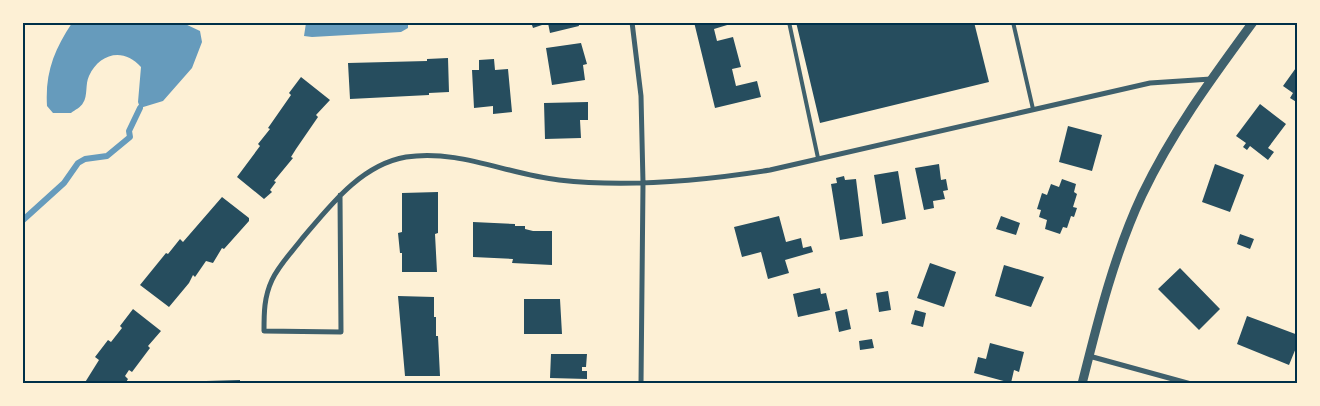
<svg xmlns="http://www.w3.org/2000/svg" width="1320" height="406" font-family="Quicksand,sans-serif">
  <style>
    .water { fill: #669bbc }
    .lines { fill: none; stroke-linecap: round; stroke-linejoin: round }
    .stream { stroke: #669bbc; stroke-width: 6 }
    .building { fill: #264d5e }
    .service { stroke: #3f606c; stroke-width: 4 }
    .minor { stroke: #3f606c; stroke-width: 5 }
    .tertiary { stroke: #3f606c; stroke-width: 9 }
    .neatline { fill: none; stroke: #003049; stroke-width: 2 }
  </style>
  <rect width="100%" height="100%" fill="#fdf0d5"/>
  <path class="water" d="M72,23H183L200,31L202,42L192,68L163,101L140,108L138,102L141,67C124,47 99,53 89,76C85,84 88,96 83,103C81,107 75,110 71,113H53L47,106C45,73 54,50 72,23Z
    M306,23H408V28L401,32L312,37L304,36Z"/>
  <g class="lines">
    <path class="stream" d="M22,221L64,183L78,163L85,159L107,156L130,137L129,131L140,108"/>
  </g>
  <path class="building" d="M531,22H578L579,26L550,33L548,23L533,28Z
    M694,22H737L714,29L717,41L733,37L741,67L732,69L736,86L757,81L761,97L715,108Z
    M796,22H974L989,82L820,123Z
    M581,43L587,64L583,65L585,80L552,85L546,48Z
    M448,58L449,92L429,93V95L350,99L348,63L427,61V59Z
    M494,59L495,70L508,69L512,112L493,114V106L474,108L472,70H479V60Z
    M1298,65V103L1290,98L1293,93L1283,86Z
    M301,77L330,100L316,115L318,117L296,149L291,157L293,158L274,181L276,182L270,190L272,192L264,199L237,177L260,146L258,144L270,129L268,128L291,95L289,93Z
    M588,102V120H580L581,138L545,139L544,103Z
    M1260,104L1286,124L1268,148L1274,152L1268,160L1250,146L1247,150L1243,147L1246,143L1236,136Z
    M1068,126L1102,135L1092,171L1059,162Z
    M939,164L941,180L946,179L948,190L943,191L945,199L933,201L934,208L924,210L915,168Z
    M1215,164L1244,175L1230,212L1202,202Z
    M898,171L906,219L882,224L874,175Z
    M844,176L845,180L856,179L863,236L840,240L831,184L837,183L836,178Z
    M1062,179L1076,184L1074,192L1077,194L1073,207L1077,208L1074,217L1071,216L1067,228L1063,227L1060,234L1045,229L1047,220L1039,217L1041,210L1037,209L1042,193L1047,195L1051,184L1059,187Z
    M438,192V233L435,234L437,272H402V253H400L398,233L402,232V193Z
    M222,197L249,218V221L224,249L222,248L213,263L206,261L195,277L193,275L189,283L169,307L140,285L166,253L168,254L180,239L183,242Z
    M779,216L786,242L801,238L803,248L811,246L813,252L785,260L789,273L768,279L761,252L742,257L734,227Z
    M1001,216L1020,223L1016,235L996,229Z
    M473,222L515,224V226H525V229L533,231H552V265L512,263L513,259L473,257Z
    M1240,234L1254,239L1250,249L1237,244Z
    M930,263L956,272L944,307L917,298Z
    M1004,265L1044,277L1031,307L995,296Z
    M1180,268L1220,309L1199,330L1158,289Z
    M820,288L821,294L826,293L830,310L798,317L793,294Z
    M888,291L891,310L879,312L876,293Z
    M398,296L434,297V317H436V336H438L440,376H405Z
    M524,299H560L562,334H524Z
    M133,309L161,331L148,346L150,348L132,372L129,370L125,376L128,379L125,384H84L99,360L95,357L108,340L111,342L122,328L120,326Z
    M847,309L851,329L839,332L835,312Z
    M915,310L926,313L923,327L911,324Z
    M1247,316L1298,335V343L1289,365L1237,344Z
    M872,339L874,348L860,350L859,341Z
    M990,343L1024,352L1019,372L1014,370L1011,383L974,373L978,357L986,359Z
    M551,354H587L586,367H582V371H587V379L550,378Z
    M240,380V384H206V381Z"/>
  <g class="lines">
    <path class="service" d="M789,22L818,158
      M1013,22L1033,109"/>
    <path class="minor" d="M632,22L641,96L643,183L641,384
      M340,195L341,332L264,331C264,313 264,297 272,280C279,265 291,253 301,240C329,207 360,165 406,157C459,149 506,174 559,180C629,188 701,181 770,170L1150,83L1211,79
      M1089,356L1191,384"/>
    <path class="tertiary" d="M1082,384C1098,320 1114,255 1142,195C1172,132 1212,78 1253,22"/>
  </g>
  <rect width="1320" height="406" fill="none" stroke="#fdf0d5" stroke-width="48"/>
  <rect x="24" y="24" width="1272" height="358" class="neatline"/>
</svg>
